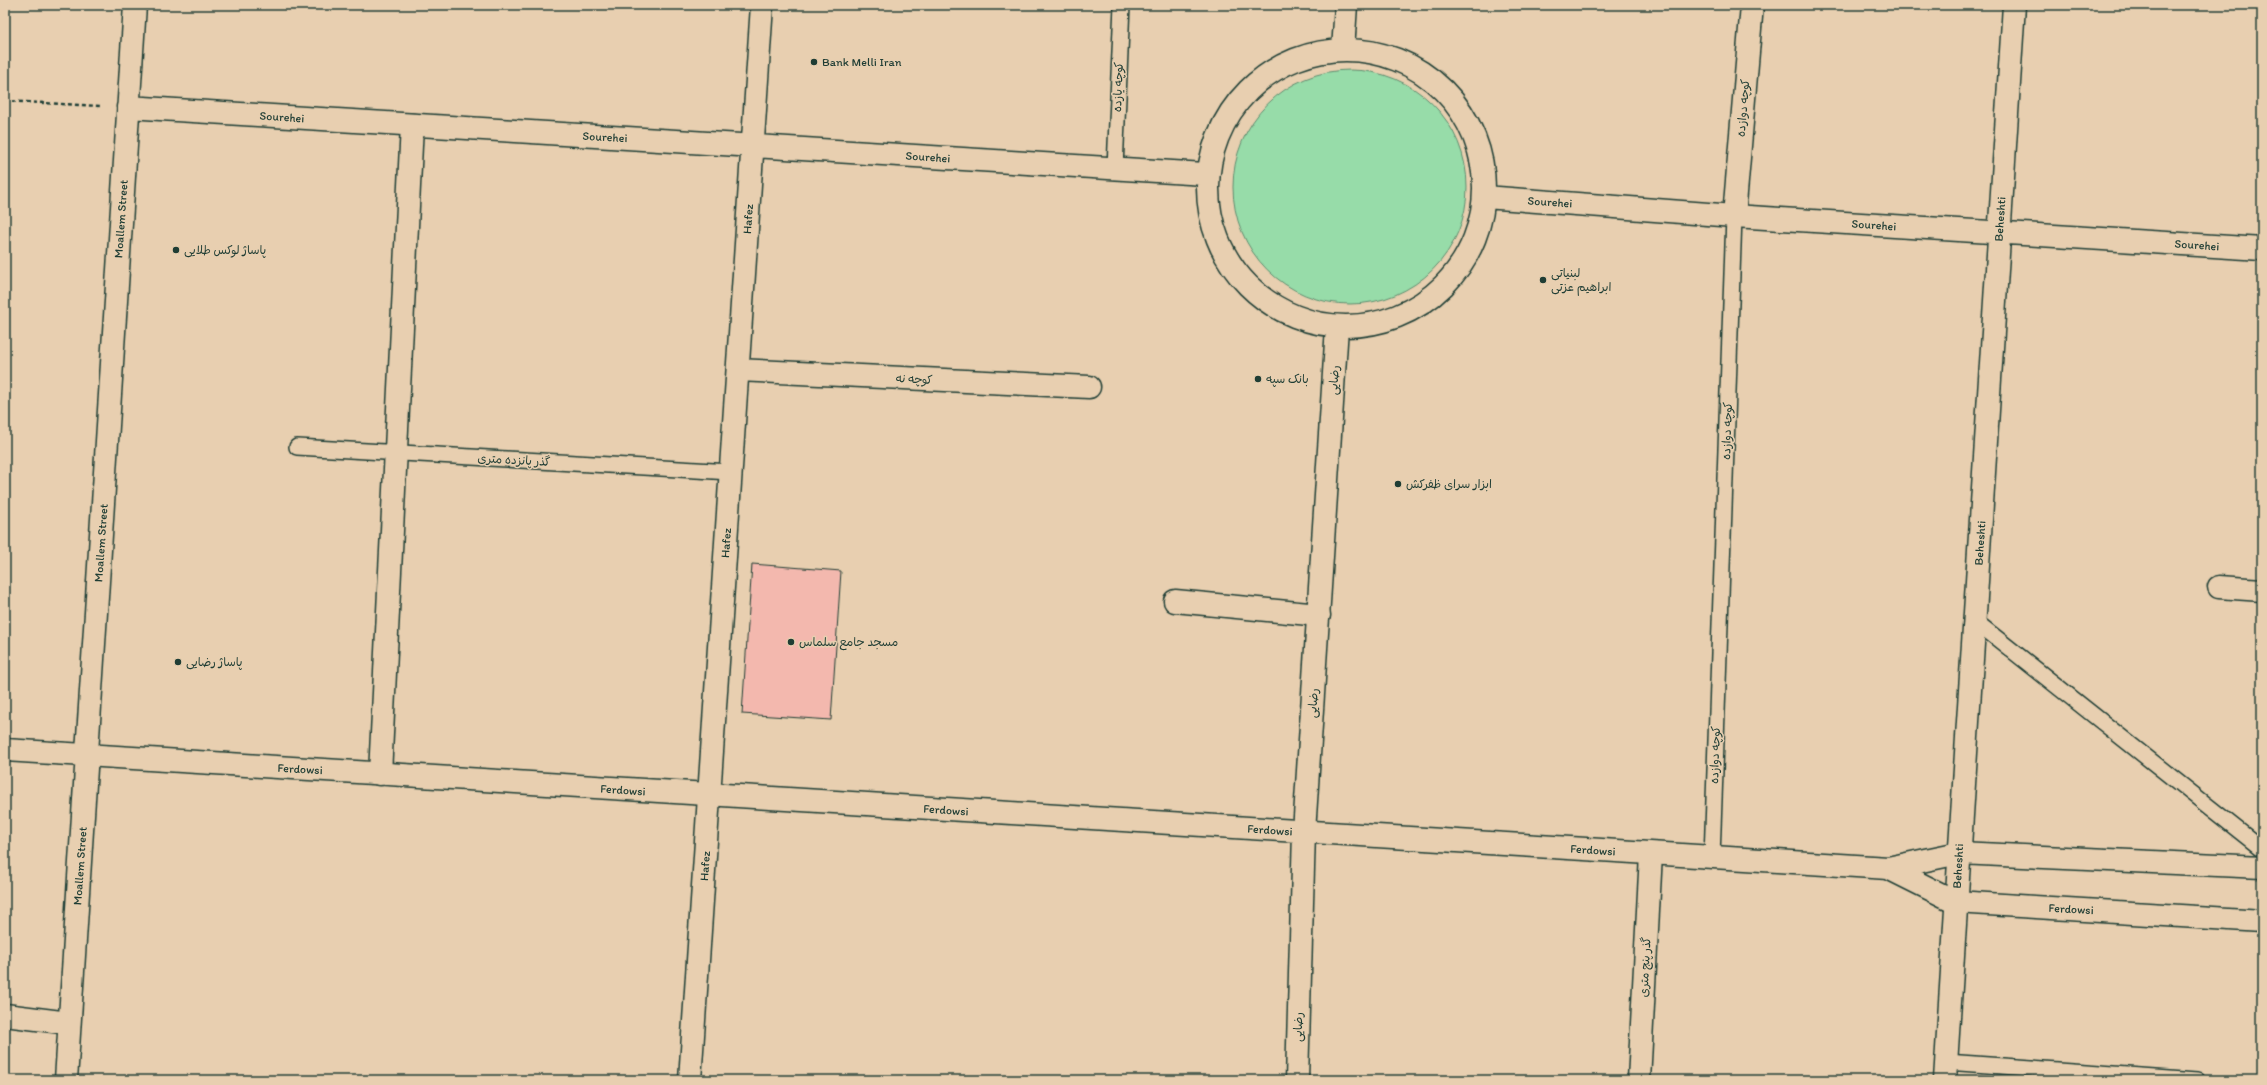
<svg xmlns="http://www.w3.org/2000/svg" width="2267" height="1085" font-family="Itim,'Playpen Sans Arabic',sans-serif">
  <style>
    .green { fill: #97dca9; stroke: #5b8c6e }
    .building { fill: #f3b8ae; stroke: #1f3d34 }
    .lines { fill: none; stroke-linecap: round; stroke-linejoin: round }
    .lane-casing { stroke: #1f3d34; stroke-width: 18 }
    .street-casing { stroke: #1f3d34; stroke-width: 25 }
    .secondary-casing { stroke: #1f3d34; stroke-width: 25 }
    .primary-casing { stroke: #1f3d34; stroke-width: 25 }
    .path { stroke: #1f3d34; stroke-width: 2.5; stroke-dasharray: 4 3; stroke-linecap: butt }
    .lane { stroke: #e8cfb0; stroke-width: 15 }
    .street { stroke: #e8cfb0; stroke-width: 22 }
    .secondary { stroke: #e8cfb0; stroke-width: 22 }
    .primary { stroke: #e8cfb0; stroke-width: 22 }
    .poi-dot { fill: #1f3d34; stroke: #e8cfb0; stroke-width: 1.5 }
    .labels { text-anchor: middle; stroke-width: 3; stroke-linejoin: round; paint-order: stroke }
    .poi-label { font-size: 12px; fill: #1f3d34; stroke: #e8cfb0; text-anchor: start }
    .street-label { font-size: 12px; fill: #1f3d34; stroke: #e8cfb0 }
  </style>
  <rect width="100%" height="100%" fill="#e8cfb0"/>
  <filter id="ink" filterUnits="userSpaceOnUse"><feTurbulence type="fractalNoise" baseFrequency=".025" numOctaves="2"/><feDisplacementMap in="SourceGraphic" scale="8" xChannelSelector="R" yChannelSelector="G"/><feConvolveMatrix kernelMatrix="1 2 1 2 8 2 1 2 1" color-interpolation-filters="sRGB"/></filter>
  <g filter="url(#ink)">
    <path class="green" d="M1233 187a117 117 0 1 1 234 0a117 117 0 1 1-234 0Z"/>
    <path class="building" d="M752,564L841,571L831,720L742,714Z"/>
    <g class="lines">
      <g class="lane-casing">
        <path id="lane" d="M1115,168L1122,5
          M297,447L731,472
          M1975,621L2262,849
          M1712,858L1734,216
          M1946,1062L2198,1080"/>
      </g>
      <g class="street-casing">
        <path id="street" d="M1734,216L1752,5
          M738,370L1089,387
          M2219,587L2262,590
          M1175,601L1319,615
          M380,774L412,125
          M5,1015L69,1023
          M1639,1080L1651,854"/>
      </g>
      <g class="secondary-casing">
        <path id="secondary" d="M1343,50L1346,5
          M1208 188a138 138 0 1 1 276 0a138 138 0 1 1-276 0Z
          M128,107L1205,174
          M1485,197L1734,216L2262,249
          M66,1080L135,5
          M690,1080L762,5
          M1297,1080L1304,832L1337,327
          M1945,1080L2014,5"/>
      </g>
      <g class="primary-casing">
        <path id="primary" d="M5,750L1888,868L1959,853L2262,867
          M1888,868L1956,902L2262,921"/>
      </g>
      <path class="path" d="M5,101L100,106"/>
      <use href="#lane" class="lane"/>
      <use href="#street" class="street"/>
      <use href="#secondary" class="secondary"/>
      <use href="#primary" class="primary"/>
    </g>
  </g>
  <g class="poi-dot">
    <circle cx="814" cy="62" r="4"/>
    <circle cx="176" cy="250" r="4"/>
    <circle cx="1543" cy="280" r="4"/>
    <circle cx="1258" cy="379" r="4"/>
    <circle cx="1398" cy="484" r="4"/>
    <circle cx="791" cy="642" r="4"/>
    <circle cx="178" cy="662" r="4"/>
  </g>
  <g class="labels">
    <g class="poi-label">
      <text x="822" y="66">Bank Melli Iran</text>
      <text x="184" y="254">پاساژ لوکس طلایی</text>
      <text x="1551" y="277">لبنیاتی<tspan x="1551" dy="14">ابراهیم عزتی</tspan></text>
      <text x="1266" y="383">بانک سپه</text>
      <text x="1406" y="488">ابزار سرای ظفرکش</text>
      <text x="799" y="646">مسجد جامع سلماس</text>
      <text x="186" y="666">پاساژ رضایی</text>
    </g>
    <g class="street-label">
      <text transform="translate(1118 87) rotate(-88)" y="4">کوچه یازده</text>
      <text transform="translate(1743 108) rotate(-85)" y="4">کوچه دوازده</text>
      <text transform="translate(282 117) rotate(4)" y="4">Sourehei</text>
      <text transform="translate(605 137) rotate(3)" y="4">Sourehei</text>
      <text transform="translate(928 157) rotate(4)" y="4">Sourehei</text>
      <text transform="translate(1550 202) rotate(4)" y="4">Sourehei</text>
      <text transform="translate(121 219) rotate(-86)" y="4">Moallem Street</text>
      <text transform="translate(748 219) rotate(-86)" y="4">Hafez</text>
      <text transform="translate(2000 219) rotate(-86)" y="4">Beheshti</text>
      <text transform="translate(1874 225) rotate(4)" y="4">Sourehei</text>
      <text transform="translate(2197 245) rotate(4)" y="4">Sourehei</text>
      <text transform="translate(914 379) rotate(3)" y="4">کوچه نه</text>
      <text transform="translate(1334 380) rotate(-86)" y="4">رضایی</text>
      <text transform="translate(1727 431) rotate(-88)" y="4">کوچه دوازده</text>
      <text transform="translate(514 460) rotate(3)" y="4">گذر پانزده متری</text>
      <text transform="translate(101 543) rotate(-86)" y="4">Moallem Street</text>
      <text transform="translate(726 543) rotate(-86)" y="4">Hafez</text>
      <text transform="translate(1980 543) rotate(-86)" y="4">Beheshti</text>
      <text transform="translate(1313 703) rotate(-86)" y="4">رضایی</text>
      <text transform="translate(1715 755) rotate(-88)" y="4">کوچه دوازده</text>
      <text transform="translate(300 769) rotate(3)" y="4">Ferdowsi</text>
      <text transform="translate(623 790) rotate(4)" y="4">Ferdowsi</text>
      <text transform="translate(946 810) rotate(4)" y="4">Ferdowsi</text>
      <text transform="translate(1270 830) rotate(4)" y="4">Ferdowsi</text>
      <text transform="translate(1593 850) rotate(4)" y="4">Ferdowsi</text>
      <text transform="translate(80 866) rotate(-86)" y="4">Moallem Street</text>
      <text transform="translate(705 866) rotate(-86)" y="4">Hafez</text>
      <text transform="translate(1958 866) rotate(-87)" y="4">Beheshti</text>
      <text transform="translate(2071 909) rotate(3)" y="4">Ferdowsi</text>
      <text transform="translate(1645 967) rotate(-87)" y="4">گذر پنج متری</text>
      <text transform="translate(1298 1027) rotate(-88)" y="4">رضایی</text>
    </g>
  </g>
  <rect width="2267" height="1085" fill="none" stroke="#e8cfb0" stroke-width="20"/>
  <rect x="10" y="10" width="2247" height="1065" fill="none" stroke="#1f3d34" stroke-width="1.5" filter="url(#ink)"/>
</svg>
